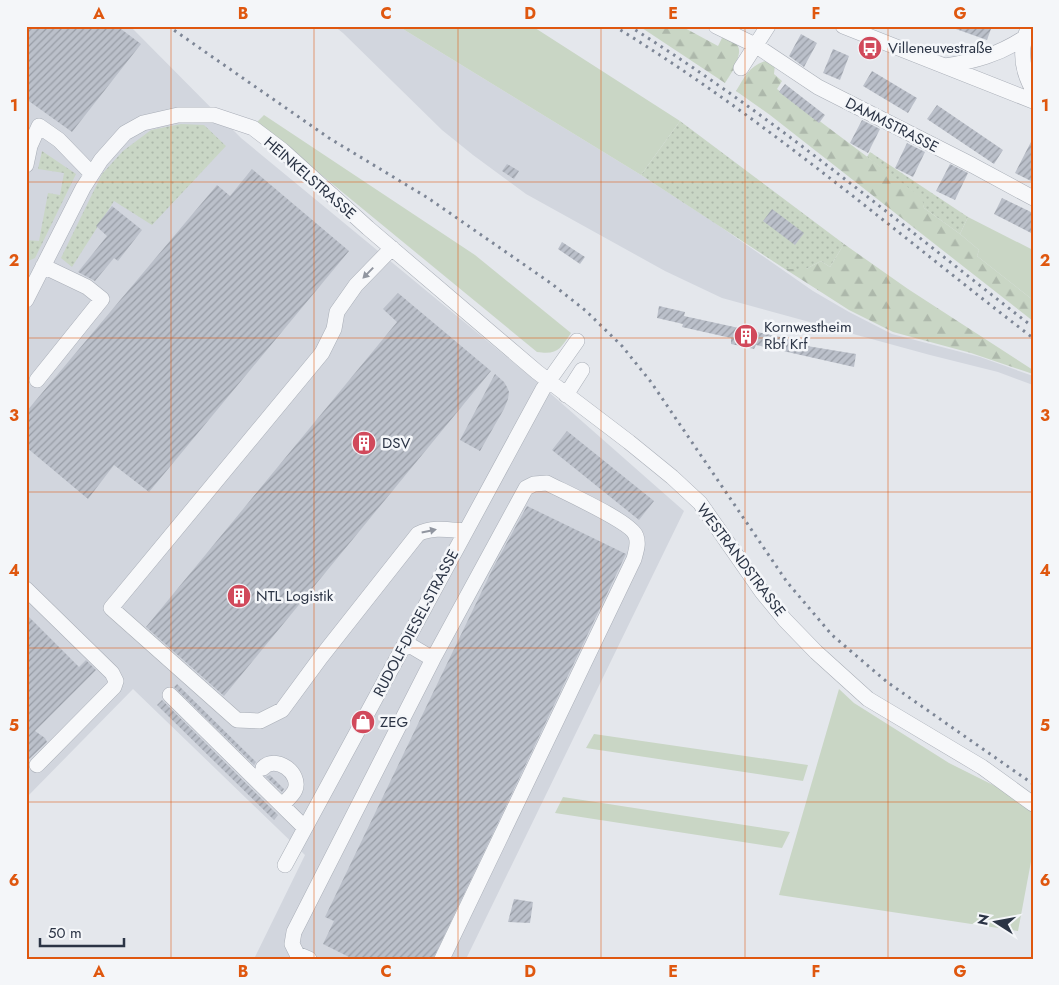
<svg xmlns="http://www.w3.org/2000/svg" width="1059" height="985" font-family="Jost,sans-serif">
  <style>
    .built { fill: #d2d6de }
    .grass { fill: url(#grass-dots) }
    .forest { fill: url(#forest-firs) }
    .garden { fill: #c9d6c5 }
    .building { fill: url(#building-hatch) }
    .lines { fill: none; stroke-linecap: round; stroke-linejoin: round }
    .minor-casing { stroke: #a9aeb7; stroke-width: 16 }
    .minor { stroke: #f7f8fa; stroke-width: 15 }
    .rail { stroke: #7d8696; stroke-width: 3; stroke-dasharray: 2.5 5; stroke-linecap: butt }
    .oneway { fill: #9196a0 }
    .grid { fill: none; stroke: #df570f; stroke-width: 1; stroke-opacity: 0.55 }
    .labels { text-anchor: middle; stroke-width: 5; stroke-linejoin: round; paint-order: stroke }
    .poi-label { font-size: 15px; fill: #2b3445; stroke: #f4f6f9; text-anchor: start }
    .street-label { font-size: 15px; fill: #2b3445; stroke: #f4f6f9 }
    .neatline { fill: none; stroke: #df570f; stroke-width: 2 }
    .grid-label { font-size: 16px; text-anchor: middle; font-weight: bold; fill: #df570f }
  </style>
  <defs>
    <pattern id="grass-dots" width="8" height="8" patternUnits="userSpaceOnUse" patternTransform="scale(1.25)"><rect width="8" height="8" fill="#c9d6c5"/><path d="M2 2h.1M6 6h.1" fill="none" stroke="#adb8ab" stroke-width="1.8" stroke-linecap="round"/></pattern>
    <pattern id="forest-firs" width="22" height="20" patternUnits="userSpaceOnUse" patternTransform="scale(1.25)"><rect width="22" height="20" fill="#c9d6c5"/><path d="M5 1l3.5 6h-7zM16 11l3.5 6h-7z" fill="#adb8ab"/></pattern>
    <pattern id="building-hatch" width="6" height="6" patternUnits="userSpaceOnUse" patternTransform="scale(1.25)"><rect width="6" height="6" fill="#bbc0ca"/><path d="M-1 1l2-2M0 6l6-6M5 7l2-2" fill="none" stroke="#989da6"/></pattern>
  </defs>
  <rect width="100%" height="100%" fill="#e4e7ec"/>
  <path class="built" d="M26,26H130L241,138L542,386L684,511L466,959H254L305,855L133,689L26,798Z
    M334,26H398L641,175L718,225L813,291L849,312L892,334L980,357L1033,376V385L998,372L930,355L722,298L665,271L526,194L473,155L442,130L343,33Z"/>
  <path class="grass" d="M680,121L844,244L830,267L821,261L806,269H785L641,175Z
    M181,124L204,125L226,146L152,225L114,201L72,267L61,258L102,174L123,151L151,130Z
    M42,151L76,174L35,258L26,262V240L39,241L48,193L60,195L64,173L38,169Z
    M870,152L968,217L960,234L924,208L921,198L867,157Z"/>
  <path class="forest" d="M639,26H681L718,46L723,36C738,43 743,46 736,63L737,64L725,83Z
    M770,60L775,64L774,74L782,81L777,89L922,198L924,208L960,234L979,250L977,256L1033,300V321L770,115L736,91C745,76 751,63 770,60Z
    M844,244L908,289L1033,370V374L971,353L893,332L849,310L785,269H806L821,261L830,267Z"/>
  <path class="garden" d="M398,26H532L680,121L641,175Z
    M264,115L475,255L571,333C560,349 558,355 537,352L257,122Z
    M968,217L1033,250V300L977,256L979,250L960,234Z
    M839,689L854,703L949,763L1033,805V851L1018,931L779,895Z
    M594,734L808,765L803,781L586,748Z
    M563,797L790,832L782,848L555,813Z"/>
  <path class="building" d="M26,26H117L141,44L72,132L26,99Z
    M953,26H992L987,40L953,28Z
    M801,34L817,43L804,67L789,56Z
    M833,49L849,56L840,80L823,73Z
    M872,71L917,98L908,113L863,86Z
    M785,84L825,115L819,123L779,92Z
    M937,105L1003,150L994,164L927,119Z
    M862,120L880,129L868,153L850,143Z
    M1033,138V182L1015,173Z
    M907,143L925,152L913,177L895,168Z
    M507,164L519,171L514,179L502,171Z
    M950,164L968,173L955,200L936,191Z
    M252,169L349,251L149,492L114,465L88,499L26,447V412L217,185L230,196Z
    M1002,198L1033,213V234L994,214Z
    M112,206L142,230L118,261L114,258L95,281L78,272L107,236L96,226Z
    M772,209L804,233L795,245L763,221Z
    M562,242L585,257L580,264L558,249Z
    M398,293L491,371L224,696L146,627L397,322L383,309Z
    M659,306L685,312L684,316L808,343L807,346L856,354L854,367L756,345L754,349L731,344V338L682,327L683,324L657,318Z
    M495,374L504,382L507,387L509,392L508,399L504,409L480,451L460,440Z
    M567,431L654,501L639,520L552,450Z
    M527,506L626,554L625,556L433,959H353L323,944L334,921L325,917L494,566Z
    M26,614L79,667L86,660L96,670L35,731L45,738L47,742L26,762Z
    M177,684L256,762L254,765L174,687Z
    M162,700L278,815L274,820L157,705Z
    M270,775L284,789L282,792L266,777Z
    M514,899L533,902L530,923L508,922Z"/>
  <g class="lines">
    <g class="minor-casing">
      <path id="minor" d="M716,26L755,45L818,87L972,165L1033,198
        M843,26L1033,101
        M1029,26C1019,48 1021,69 1033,90
        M945,66C975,61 998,55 1024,38
        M741,68L768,26
        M26,165L30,146L39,126L59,140L92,174
        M392,248L356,285L337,312L334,329L322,353L111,608L237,720L260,721L282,710L321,657L418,534C432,526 451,530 466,531
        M26,300L83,188L101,160L125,133L143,123L178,115H214L253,128L282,150L368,228L537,372L629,442L672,477L700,503L762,592L785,620L816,652L868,699L982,767L1033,804
        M37,380L102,299L87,287L43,266
        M566,395L582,370
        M26,589L112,673L116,681L114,687L37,765
        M406,643L433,659
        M170,695L305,828
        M263,768C275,754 302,773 295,790C293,795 286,801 282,805
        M285,865L543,389L577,341
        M309,959L297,954L292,944L294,932L433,659L526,488L534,484L547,483C562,491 632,522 636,536C639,544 636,551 634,559L442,959"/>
    </g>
    <use href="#minor" class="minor"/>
    <path class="rail" d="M168,26L329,138L428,198L552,284L586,311L622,346L651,382L787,582L832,635L887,682L1033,784
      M614,26C763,117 895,232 1033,338
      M629,26C772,115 900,224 1033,327"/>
  </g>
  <defs><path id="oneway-solid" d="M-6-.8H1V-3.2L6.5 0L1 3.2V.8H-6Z" transform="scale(1.25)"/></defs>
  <g class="oneway">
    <use href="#oneway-solid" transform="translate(368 273) rotate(134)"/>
    <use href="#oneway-solid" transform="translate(429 531) rotate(-12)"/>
  </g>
  <path class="grid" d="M171,26V959M314,26V959M458,26V959M601,26V959M745,26V959M888,26V959M26,182H1033M26,338H1033M26,492H1033M26,648H1033M26,802H1033"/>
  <defs>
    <g id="bus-disc" transform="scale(1.25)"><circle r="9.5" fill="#d1495b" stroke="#f4f6f9"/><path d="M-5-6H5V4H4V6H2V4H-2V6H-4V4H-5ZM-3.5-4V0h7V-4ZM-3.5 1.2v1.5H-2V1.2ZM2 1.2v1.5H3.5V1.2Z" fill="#fff"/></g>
    <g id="building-disc" transform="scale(1.25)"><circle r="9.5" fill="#d1495b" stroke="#f4f6f9"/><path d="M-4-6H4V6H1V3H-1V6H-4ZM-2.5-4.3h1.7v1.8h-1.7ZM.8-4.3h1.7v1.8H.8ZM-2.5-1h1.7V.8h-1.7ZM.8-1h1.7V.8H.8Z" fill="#fff"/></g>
    <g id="shop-disc" transform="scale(1.25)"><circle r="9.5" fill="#d1495b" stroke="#f4f6f9"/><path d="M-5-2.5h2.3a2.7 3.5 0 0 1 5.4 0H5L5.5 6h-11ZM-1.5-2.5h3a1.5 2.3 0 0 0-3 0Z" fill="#fff"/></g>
  </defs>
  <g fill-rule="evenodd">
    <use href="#bus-disc" x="870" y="48"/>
    <use href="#building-disc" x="746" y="336"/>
    <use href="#building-disc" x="364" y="443"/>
    <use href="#building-disc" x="239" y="596"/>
    <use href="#shop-disc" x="363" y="722"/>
  </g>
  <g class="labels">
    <g class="poi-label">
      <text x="888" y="53">Villeneuvestraße</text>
      <text x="764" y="332">Kornwestheim<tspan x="764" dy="17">Rbf Krf</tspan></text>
      <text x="382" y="448">DSV</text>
      <text x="256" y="601">NTL Logistik</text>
      <text x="380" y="727">ZEG</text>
    </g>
    <g class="street-label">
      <text transform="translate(892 125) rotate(27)" y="5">DAMMSTRASSE</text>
      <text transform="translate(310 178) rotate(41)" y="5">HEINKELSTRASSE</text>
      <text transform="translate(741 560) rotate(53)" y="5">WESTRANDSTRASSE</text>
      <text transform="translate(416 623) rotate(-62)" y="5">RUDOLF-DIESEL-STRASSE</text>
    </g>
  </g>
  <rect width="1059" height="985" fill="none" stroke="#f4f6f9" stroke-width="55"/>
  <g transform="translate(996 922) rotate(281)" stroke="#f4f6f9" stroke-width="4" paint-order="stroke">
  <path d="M0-4L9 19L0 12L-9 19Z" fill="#2b3445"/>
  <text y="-8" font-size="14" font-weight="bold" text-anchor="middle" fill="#2b3445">N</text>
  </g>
  <path d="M40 938v8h84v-8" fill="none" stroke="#2b3445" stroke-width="2.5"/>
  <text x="48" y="938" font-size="15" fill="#2b3445" stroke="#f4f6f9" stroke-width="4" paint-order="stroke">50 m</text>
  <rect x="28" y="28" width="1004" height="930" class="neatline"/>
  <g class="grid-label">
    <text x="99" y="19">A</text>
    <text x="243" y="19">B</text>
    <text x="386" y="19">C</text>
    <text x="530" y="19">D</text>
    <text x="673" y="19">E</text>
    <text x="816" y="19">F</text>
    <text x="960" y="19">G</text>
    <text x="14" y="111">1</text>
    <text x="1045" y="111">1</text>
    <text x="14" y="266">2</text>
    <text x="1045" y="266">2</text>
    <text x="14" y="421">3</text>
    <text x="1045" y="421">3</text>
    <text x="14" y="576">4</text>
    <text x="1045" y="576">4</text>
    <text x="14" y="731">5</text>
    <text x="1045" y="731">5</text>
    <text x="14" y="886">6</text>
    <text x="1045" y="886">6</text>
    <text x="99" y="977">A</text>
    <text x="243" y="977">B</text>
    <text x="386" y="977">C</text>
    <text x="530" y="977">D</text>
    <text x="673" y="977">E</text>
    <text x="816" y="977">F</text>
    <text x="960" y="977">G</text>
  </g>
</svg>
